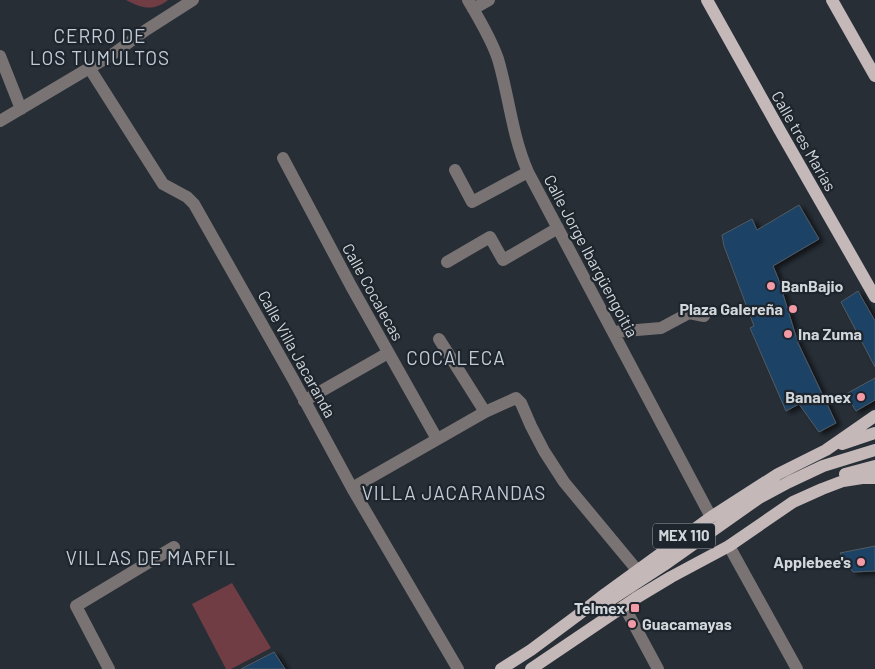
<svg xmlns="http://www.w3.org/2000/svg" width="875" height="669" font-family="Barlow,sans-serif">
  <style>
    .green { fill: #713d45 }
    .building { fill: #1a4266; stroke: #535b63; filter: url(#shadow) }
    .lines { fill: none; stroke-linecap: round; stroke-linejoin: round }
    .minor { stroke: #797373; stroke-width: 12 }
    .major { stroke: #c4b8b9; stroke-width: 12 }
    .poi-dot { fill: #f39aa7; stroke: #1e252c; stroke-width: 2 }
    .labels { text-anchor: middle; stroke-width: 4.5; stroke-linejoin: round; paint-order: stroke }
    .shield { fill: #1e252c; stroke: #9ca2a6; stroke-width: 1 }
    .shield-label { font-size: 15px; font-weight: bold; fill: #d2d7db }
    .street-label { font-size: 16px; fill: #d2d7db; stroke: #1e252c }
    .poi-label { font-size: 16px; font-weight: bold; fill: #d2d7db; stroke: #1e252c; text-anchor: end }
    .quarter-label { font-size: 19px; letter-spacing: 1px; fill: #c3ccd6; stroke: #1e252c }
  </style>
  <defs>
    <filter id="shadow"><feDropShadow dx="4.5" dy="2.5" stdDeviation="2.5" flood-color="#0009"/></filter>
  </defs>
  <rect width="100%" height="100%" fill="#272e36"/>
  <path class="green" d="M126,0H168C153,12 141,8 126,0Z
    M232,583L271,648L231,669H226L192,604Z"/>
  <path class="building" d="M799,205L819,239L773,266L778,278L798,343L836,423L819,432L799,404L786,411L750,328L754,326L724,246L722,235L752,219L757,230Z
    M858,291L875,321V367L841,302Z
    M875,378V400L856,411L846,394Z
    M875,546V571L853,572L840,553Z
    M274,652L285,669H241Z"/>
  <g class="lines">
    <path class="minor" d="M468,0C479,19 491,38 498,59C509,96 512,136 528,172L711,517
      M473,9L489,0
      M0,56L21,109
      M90,69L163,184L187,197L194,204L293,379L352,488L458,669
      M0,121L113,54L146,30L193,0
      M283,158L351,286L437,439
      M455,170L472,202L528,172
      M447,262L490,237L503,260L558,228
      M613,332L661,328L689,313L704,316
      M439,339L485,412
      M304,401L388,353
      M352,488L485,412L516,398L521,403L531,426L544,451L564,482L637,570
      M729,546L797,669
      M624,606L658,669
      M109,669L76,606L174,547"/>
    <path class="major" d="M707,0L779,129L875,297
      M832,0L875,76
      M842,444L875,433
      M845,474L875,466
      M595,610L664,565L759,498L789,482L823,466L875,450
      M501,669L531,650L578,615L605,594L711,517L778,474L826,450L875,416
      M531,669L636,598L671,577L729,546L793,502L822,489L843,481L862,478H875"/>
  </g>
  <g class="poi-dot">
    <circle cx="771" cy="286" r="5"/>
    <circle cx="793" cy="309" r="5"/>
    <circle cx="788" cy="334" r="5"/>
    <circle cx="861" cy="397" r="5"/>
    <circle cx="861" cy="562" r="5"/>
    <rect x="630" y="603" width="10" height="10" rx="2.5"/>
    <circle cx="632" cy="624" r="5"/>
  </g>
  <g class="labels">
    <rect class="shield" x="653" y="523.5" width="62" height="25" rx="4"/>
    <g class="shield-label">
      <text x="684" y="541">MEX 110</text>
    </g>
    <g class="street-label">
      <text transform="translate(804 141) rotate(60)" y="6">Calle tres Marías</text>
      <text transform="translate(591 256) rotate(62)" y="6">Calle Jorge Ibargüengoitia</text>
      <text transform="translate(373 292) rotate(61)" y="6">Calle Cocalecas</text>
      <text transform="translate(297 354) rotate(61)" y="6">Calle Villa Jacaranda</text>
    </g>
    <g class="poi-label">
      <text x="781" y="292" text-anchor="start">BanBajio</text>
      <text x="783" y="315">Plaza Galereña</text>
      <text x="798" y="340" text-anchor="start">Ina Zuma</text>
      <text x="851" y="403">Banamex</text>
      <text x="851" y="568">Applebee's</text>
      <text x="625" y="614">Telmex</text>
      <text x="642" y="630" text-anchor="start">Guacamayas</text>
    </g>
    <g class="quarter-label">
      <text x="100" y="43">CERRO DE<tspan x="100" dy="22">LOS TUMULTOS</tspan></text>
      <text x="456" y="365">COCALECA</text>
      <text x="454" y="500">VILLA JACARANDAS</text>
      <text x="151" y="565">VILLAS DE MARFIL</text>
    </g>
  </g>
</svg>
